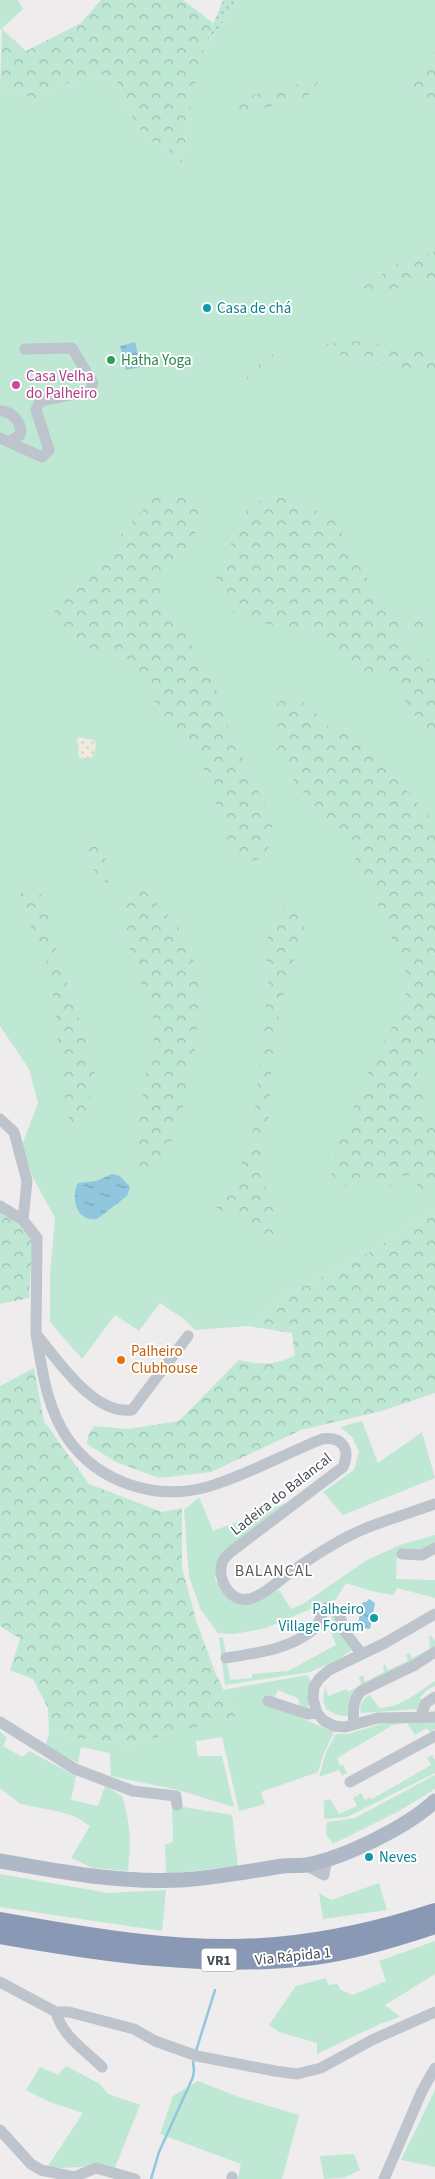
<svg xmlns="http://www.w3.org/2000/svg" width="435" height="2179" font-family="'Source Sans 3',sans-serif">
  <style>
    .grass { fill: #bee8d3 }
    .forest { fill: url(#forest-crowns) }
    .sand { fill: url(#sand-dots) }
    .garden { fill: url(#garden-dots) }
    .water { fill: url(#water-ripples) }
    .lines { fill: none; stroke-linecap: round; stroke-linejoin: round }
    .stream { stroke: #91c6df; stroke-width: 2.5 }
    .minor { stroke: #bec4cc; stroke-width: 11 }
    .major { stroke: #aeb8c7; stroke-width: 15 }
    .highway { stroke: #8999b5; stroke-width: 18 }
    .culture-dot { fill: #0f9aa8; stroke: #fff; stroke-width: 2 }
    .leisure-dot { fill: #2e9e5b; stroke: #fff; stroke-width: 2 }
    .hotel-dot { fill: #d1479c; stroke: #fff; stroke-width: 2 }
    .food-dot { fill: #e8710a; stroke: #fff; stroke-width: 2 }
    .labels { text-anchor: middle; stroke-width: 4; stroke-linejoin: round; paint-order: stroke }
    .shield { fill: #fff; stroke: #7e8289; stroke-width: 1 }
    .shield-label { font-size: 14px; font-weight: bold; fill: #464d56 }
    .culture-label { font-size: 15px; fill: #0d838f; stroke: #fff; text-anchor: start }
    .leisure-label { font-size: 15px; fill: #27864d; stroke: #fff; text-anchor: start }
    .hotel-label { font-size: 15px; fill: #b23c85; stroke: #fff; text-anchor: start }
    .food-label { font-size: 15px; fill: #c56008; stroke: #fff; text-anchor: start }
    .street-label { font-size: 15px; fill: #464d56; stroke: #fff }
    .neighbourhood-label { font-size: 16px; letter-spacing: 1px; fill: #595b60; stroke: #fff }
  </style>
  <defs>
    <pattern id="forest-crowns" width="20" height="18" patternUnits="userSpaceOnUse" patternTransform="scale(1.25)"><rect width="20" height="18" fill="#bee8d3"/><path d="M2 6a3 3 0 1 1 6 0M12 15a3 3 0 1 1 6 0" fill="none" stroke="#9cbeae"/></pattern>
    <pattern id="sand-dots" width="8" height="8" patternUnits="userSpaceOnUse" patternTransform="scale(1.25)"><rect width="8" height="8" fill="#eeebdd"/><path d="M2 2h.1M6 6h.1" fill="none" stroke="#cdcbc0" stroke-width="1.8" stroke-linecap="round"/></pattern>
    <pattern id="garden-dots" width="8" height="8" patternUnits="userSpaceOnUse" patternTransform="scale(1.25)"><rect width="8" height="8" fill="#bee8d3"/><path d="M2 2h.1M6 6h.1" fill="none" stroke="#9cbeae" stroke-width="1.8" stroke-linecap="round"/></pattern>
    <pattern id="water-ripples" width="26" height="14" patternUnits="userSpaceOnUse" patternTransform="scale(1.25)"><rect width="26" height="14" fill="#91c6df"/><path d="M2 4q2-2 4 0t4 0M15 11q2-2 4 0t4 0" fill="none" stroke="#78a3b8"/></pattern>
  </defs>
  <rect width="100%" height="100%" fill="#eeecec"/>
  <path class="grass" d="M0,0H18L23,9L0,30Z
    M238,0H435V1210L365,1255L289,1294L248,1326L195,1330L184,1319L160,1303L139,1331L115,1315L82,1359L50,1322V1273L55,1218L31,1174L22,1145L38,1103L29,1069L0,1026V90L35,98L89,73L117,82L136,125L151,141L165,146L182,163L192,94L202,52Z
    M362,1421L378,1463L422,1432L435,1478L343,1515L323,1492L354,1470L359,1451L352,1437L340,1427Z
    M199,1497L213,1531L289,1502L219,1556L215,1579L225,1596C250,1604 256,1601 279,1590L291,1609L303,1604L367,1560L400,1545L435,1535V1543C423,1549 417,1553 404,1548L397,1551L396,1579L435,1580V1598L397,1588L393,1595L371,1591L346,1583L336,1599L329,1602L320,1613L317,1606L266,1628L234,1634L218,1633L201,1610L189,1577L184,1510Z
    M336,1612L353,1649L339,1659L310,1672L225,1685L219,1638L223,1637L230,1680L252,1678V1674L288,1671L336,1645L329,1627L332,1614Z
    M431,1636L435,1641V1649L369,1686L349,1715C341,1718 333,1713 326,1709L323,1700L325,1686L328,1696L347,1689L348,1692L361,1685L359,1677L363,1675L365,1682L384,1672L383,1666L385,1664L388,1670L408,1661L406,1654L409,1653L412,1658L430,1649L429,1637Z
    M307,1675L312,1683L308,1708L305,1709L300,1707L298,1698L278,1690L275,1697H263V1704L276,1707L334,1732L323,1755L318,1772L261,1792L265,1804L239,1811L222,1737L196,1741L198,1756H222L234,1807L178,1790L111,1776L110,1753L81,1747L78,1763L45,1746L49,1734L127,1745L236,1715L223,1690Z
    M435,1681V1686L427,1690L420,1698L424,1703L420,1709L361,1713L360,1705L366,1697L370,1695L379,1708C400,1708 418,1692 435,1681Z
    M418,1720L435,1722V1729L430,1732L427,1728L415,1735L407,1723L393,1725L337,1758L340,1766L343,1765L347,1773L342,1776L339,1770L319,1777L326,1752L336,1734H348L381,1724Z
    M0,1731L7,1738L3,1746L22,1757L29,1751L76,1776L71,1800L98,1806L105,1786L122,1796C131,1825 131,1842 128,1871L93,1868L71,1858L90,1826L76,1817L61,1812L20,1804L0,1788Z
    M432,1755L435,1760V1773L347,1817L324,1819V1801L330,1799L339,1814L357,1806L353,1798L361,1793L365,1800L370,1797L372,1799L431,1765L427,1758Z
    M435,1775V1789L399,1811L333,1844L326,1834L327,1822L355,1818Z
    M183,1807L232,1815L238,1866L166,1874L165,1845L173,1842L172,1808Z
    M0,1874L108,1893L166,1890L162,1931L0,1907Z
    M379,1883L387,1910L323,1919L319,1893L331,1900Z
    M435,1941V1974L385,2005L400,2017L382,2023L317,2054V2043L279,2032L269,2025L296,1986L326,1978L328,1985L337,1984L341,1990L353,1995L386,1981L379,1961Z
    M66,2066L100,2084L108,2094L140,2105L114,2170L97,2166L46,2169L83,2113L47,2101L26,2090L40,2067L58,2075Z
    M198,2081L239,2097L299,2115L282,2179H238L241,2164L160,2134L173,2096Z
    M435,2090V2167L401,2160Z
    M354,2154L360,2170L343,2178L324,2179L320,2156Z"/>
  <path class="forest" d="M101,0H183L213,23C195,69 189,115 182,163L165,146L151,141L136,125L117,82L89,73L35,98L0,90L2,29L26,51L81,23Z
    M435,52V104L423,103L411,87L425,59Z
    M320,79L307,97L265,108L238,110L232,100Z
    M435,252V279L393,290L361,289L400,262Z
    M361,341L435,352V375L329,352L286,349L268,361L227,399L257,366L283,346H302Z
    M158,494L202,500L193,542L163,581L160,604L188,639L214,682L230,732L273,822L266,857L240,864L226,836L207,776L195,749L169,730L144,679L124,655C84,651 73,647 54,611C90,572 122,531 158,494Z
    M284,495L334,519L369,582L396,613L435,622V630L409,628L401,632L402,640L435,664V734L419,721L386,674L372,676L344,657L324,633C301,630 241,624 227,606C221,598 219,585 216,576L249,504Z
    M289,693L308,705L331,728L353,729L435,823V1056L430,1054L420,1059L417,1074L424,1103L435,1130V1186L430,1193L419,1188L410,1175L397,1178L388,1190L373,1178L362,1176L348,1187L331,1174L336,1150L371,1066L406,1002L405,968L366,879L346,842L331,822L309,800L276,757L279,737L275,706Z
    M88,842L98,843C104,856 112,870 108,884C94,875 85,859 88,842Z
    M22,888L37,890L47,903L51,931L95,1071L86,1121L73,1127L66,1110L50,970L20,901Z
    M144,890L185,934L200,981L195,1051L179,1126L157,1170L142,1171L134,1166L146,1070L154,1039L153,1006L138,977L122,924L129,900Z
    M294,904L304,915V945L289,968L279,1015L270,1080L269,1116L259,1165L280,1234L263,1235L216,1207L230,1194L252,1137L269,975L265,946L277,909Z
    M0,1208L33,1236L29,1298L0,1304Z
    M435,1210V1393L382,1411L301,1430L211,1472L159,1478L116,1462L87,1444L88,1435L94,1426L128,1429L179,1421L239,1360C262,1365 275,1366 295,1355L292,1333L248,1326L289,1294L365,1255Z
    M34,1368L44,1421L89,1484L162,1512L182,1508V1568L197,1623L215,1672L236,1716L127,1745L49,1734L48,1708L33,1679L10,1670L20,1639L0,1626V1386Z"/>
  <path class="sand" d="M79,737L94,740L96,743L95,752L91,758H81L78,755L79,749L77,741Z"/>
  <path class="garden" d="M223,0H238L202,52Z"/>
  <path class="water" d="M135,342L141,367L126,370L120,346Z
    M112,1174L120,1176L130,1187L127,1196L97,1219C77,1222 70,1199 78,1183L96,1181Z
    M369,1599L375,1603L370,1629L357,1627L363,1602H366Z"/>
  <g class="lines">
    <path class="stream" d="M196,2051L215,1990
      M151,2179L159,2152L193,2077L194,2070L193,2062"/>
    <path class="minor" d="M0,411C12,411 23,423 20,435L9,442
      M0,438L42,457L49,450L36,410L40,401L90,391L93,383L72,348L25,349
      M0,1119L14,1132L27,1181L23,1220
      M0,1206L23,1220L37,1238L36,1334C58,1360 93,1415 132,1410L188,1336
      M36,1334C42,1370 47,1409 68,1439C99,1483 156,1501 207,1487C246,1476 284,1454 322,1439C342,1436 351,1449 343,1467L232,1551C228,1555 223,1558 222,1563C217,1579 230,1603 249,1599C265,1595 278,1581 291,1572C305,1562 320,1552 336,1543C366,1525 402,1516 435,1504
      M402,1554L422,1555L435,1548
      M435,1614L385,1643L329,1670L319,1679L314,1687L313,1699L317,1713L324,1721L334,1726L345,1727L378,1718L435,1717
      M226,1658C256,1653 289,1650 314,1629C321,1623 320,1612 328,1607L338,1611L345,1632L361,1653
      M268,1701L308,1714L317,1713
      M420,1717L426,1703L435,1697
      M0,1722L75,1769L133,1791L176,1796L177,1805
      M354,1725C353,1711 352,1702 361,1691L415,1665L435,1652
      M350,1782L435,1736
      M305,1865L324,1875L327,1859
      M0,1982L56,2012C62,2036 85,2050 102,2067
      M56,2012H69L134,2029L155,2041L197,2056L275,2071L297,2074L321,2068L372,2040L435,2012
      M0,2130L31,2164L41,2170L74,2177L96,2168L135,2179
      M232,2179V2177
      M384,2179L422,2091L435,2068"/>
    <path class="major" d="M0,1861C60,1872 120,1883 181,1880C216,1878 249,1871 283,1866C291,1865 299,1866 306,1865C344,1858 407,1827 435,1801"/>
    <path class="highway" d="M0,1921C90,1937 184,1954 276,1946C330,1941 383,1929 435,1912
      M0,1935C102,1953 210,1969 314,1956C354,1951 396,1938 435,1925"/>
  </g>
  <g class="culture-dot">
    <circle cx="207" cy="308" r="5"/>
    <circle cx="374" cy="1618" r="5"/>
    <circle cx="369" cy="1857" r="5"/>
  </g>
  <circle class="leisure-dot" cx="111" cy="360" r="5"/>
  <circle class="hotel-dot" cx="16" cy="385" r="5"/>
  <circle class="food-dot" cx="121" cy="1360" r="5"/>
  <g class="labels">
    <rect class="shield" x="201.5" y="1948.5" width="35" height="23" rx="4"/>
    <g class="shield-label">
      <text x="219" y="1965">VR1</text>
    </g>
    <g class="culture-label">
      <text x="217" y="313">Casa de chá</text>
      <text x="364" y="1614" text-anchor="end">Palheiro<tspan x="364" dy="17">Village Forum</tspan></text>
      <text x="379" y="1862">Neves</text>
    </g>
    <g class="leisure-label">
      <text x="121" y="365">Hatha Yoga</text>
    </g>
    <g class="hotel-label">
      <text x="26" y="381">Casa Velha<tspan x="26" dy="17">do Palheiro</tspan></text>
    </g>
    <g class="food-label">
      <text x="131" y="1356">Palheiro<tspan x="131" dy="17">Clubhouse</tspan></text>
    </g>
    <g class="street-label">
      <text transform="translate(281 1494) rotate(-38)" y="5">Ladeira do Balancal</text>
      <text transform="translate(293 1956) rotate(-6)" y="5">Via Rápida 1</text>
    </g>
    <g class="neighbourhood-label">
      <text x="274" y="1576">BALANCAL</text>
    </g>
  </g>
</svg>
